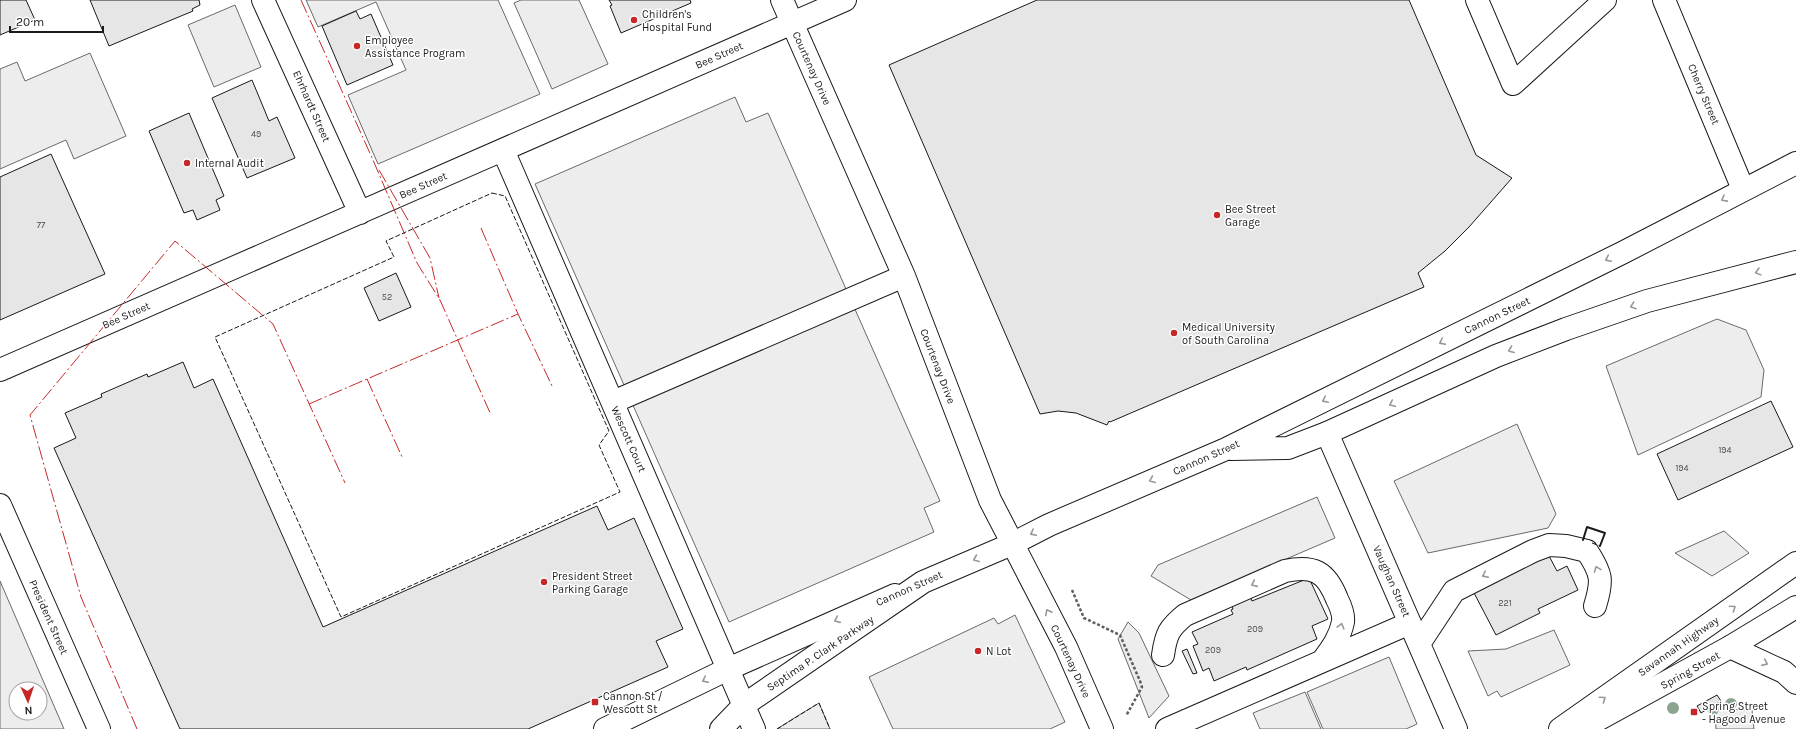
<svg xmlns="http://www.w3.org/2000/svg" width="1796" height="729" font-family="Karla,sans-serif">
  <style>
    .built { fill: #ededed; stroke: #6a6a6a; fill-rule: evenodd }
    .building { fill: #e6e6e6; stroke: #1a1a1a }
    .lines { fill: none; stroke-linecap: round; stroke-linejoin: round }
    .minor-casing { stroke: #1a1a1a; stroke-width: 24 }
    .major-casing { stroke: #1a1a1a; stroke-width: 24 }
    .highway-casing { stroke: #1a1a1a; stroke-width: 24 }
    .path { stroke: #5f5f5f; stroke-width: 2.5; stroke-dasharray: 3 2; stroke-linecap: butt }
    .minor { stroke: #fff; stroke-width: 22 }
    .major { stroke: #fff; stroke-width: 22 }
    .highway { stroke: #fff; stroke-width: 22 }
    .fence { stroke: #1a1a1a; stroke-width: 1; stroke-dasharray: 5 2; stroke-linecap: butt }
    .wall { stroke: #1a1a1a; stroke-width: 2 }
    .power { stroke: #c62828; stroke-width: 1; stroke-dasharray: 14 3 2 3; stroke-linecap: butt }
    .tree { fill: #8aa48f }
    .oneway { stroke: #989898 }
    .poi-dot { fill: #c62828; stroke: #fff; stroke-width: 1.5 }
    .labels { text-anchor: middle; stroke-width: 3; stroke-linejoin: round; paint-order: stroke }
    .number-label { font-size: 9px; fill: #4d4d4d }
    .poi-label { font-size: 11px; fill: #1a1a1a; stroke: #fff; text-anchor: start }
    .street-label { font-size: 11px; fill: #1a1a1a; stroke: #fff }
  </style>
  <rect width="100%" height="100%" fill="#fff"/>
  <path class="built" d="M306,0H498L540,94L378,164L348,95L406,70L376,2L318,27Z
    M521,0H579L608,64L552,89L514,3Z
    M235,5L261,67L214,87L188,25Z
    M90,53L126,136L74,159L66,140L0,169V69L17,62L25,81Z
    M735,97L746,122L768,113L940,501L924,508L934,532L729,622L535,184Z
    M1717,319L1746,330L1764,370L1761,397L1638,455L1606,366Z
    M1517,424L1556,514L1548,528L1428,553L1394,481Z
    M1317,497L1335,538L1191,600L1151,576L1158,565Z
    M1724,531L1749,553L1712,576L1675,553Z
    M0,581L64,729H0ZM16,689H40V713H16Z
    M1015,615L1065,722L1050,729H893L869,677L994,618L998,624Z
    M1128,622L1139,633L1169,696L1149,718L1118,639Z
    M1554,630L1570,665L1501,697L1497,691L1488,696L1468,651L1506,649Z
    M1389,657L1417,724L1406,729H1323L1307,692Z
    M1305,692L1321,729H1260L1253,713Z
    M819,703L830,729H777L799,715Z
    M1715,709L1752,710L1754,729H1716Z"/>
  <path class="building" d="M0,0H26L35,20L0,35Z
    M90,0H199L200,5L192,9L193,11L109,46Z
    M609,0H690L691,3L621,33L610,6L612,5Z
    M1037,0H1409L1476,155L1512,178L1469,227L1445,251L1418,273L1424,287L1110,422L1109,421L1107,425L1076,413L1058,411L1040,414L889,65Z
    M356,11L360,19L371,14L393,65L347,85L322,26Z
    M252,80L269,121L277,117L295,158L247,178L212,98Z
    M189,113L224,196L216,200L220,210L197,220L193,210L184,213L149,131Z
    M51,154L105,274L0,320V177Z
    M396,273L411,307L379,321L364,288Z
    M183,362L194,388L213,379L323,627L597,506L608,530L634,518L683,629L656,641L668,667L528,729H180L54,448L76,438L65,413L102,397L101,394L147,374L148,377Z
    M1771,401L1793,447L1678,500L1657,454Z
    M1548,554L1557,571L1567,566L1578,590L1538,609L1540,613L1496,635L1473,591Z
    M1309,578L1328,619L1312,626L1317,639L1247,670L1246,667L1214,681L1209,668L1203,671L1193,646L1198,644L1192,632L1233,614L1231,610L1233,609L1229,599L1248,591L1252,601Z
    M1187,649L1197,673L1193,674L1182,651Z
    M1717,695L1721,701L1701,713L1697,706Z"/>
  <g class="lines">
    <g class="minor-casing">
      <path id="minor" d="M263,0L360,213
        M782,0L904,276L990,500L1066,647L1102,729
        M1477,0L1513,84L1605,0
        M1664,0L1743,189
        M503,150L754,729
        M0,370L845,0
        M613,402L904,276
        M1327,433L1456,729
        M0,505L99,729
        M1419,644L1454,591L1533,551L1549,545L1566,546L1587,551C1602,574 1603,580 1595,606
        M1730,647L1784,672L1796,683
        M1163,655C1166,634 1169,628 1185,615L1285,571C1313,565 1326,571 1337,599C1340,605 1344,615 1343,622C1340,637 1332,648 1323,660
        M1167,729L1410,623"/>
    </g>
    <g class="major-casing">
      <path id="major" d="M605,729L728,669L895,595
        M1581,729L1730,647L1796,607"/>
    </g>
    <g class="highway-casing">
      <path id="highway" d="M1231,449L1288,448L1327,433L1496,356L1566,329L1647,301L1796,262
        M721,729L744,705L923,582L1012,544L1049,525L1226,449L1622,253L1796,163
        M1560,729L1796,563"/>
    </g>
    <path class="path" d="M1072,590L1084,618L1120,635L1140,681L1142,687L1126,716"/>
    <use href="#minor" class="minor"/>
    <use href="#major" class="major"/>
    <use href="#highway" class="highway"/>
    <path class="fence" d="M492,193L505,196L609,431L599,445L620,492L341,617L215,337L394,257L386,241Z
      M1592,543L1600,546
      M777,729L819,703L830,729"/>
    <path class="wall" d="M1583,540L1587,527L1605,533L1600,546"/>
    <path class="power" d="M301,0L373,160L417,263L440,300L491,415
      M379,170L430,258L439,298
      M481,228L518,314L553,388
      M367,379L402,457
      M309,404L518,314
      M137,729L81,597L30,415L175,241L273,324L345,483"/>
  </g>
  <g class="tree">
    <circle cx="1731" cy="704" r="6"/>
    <circle cx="1673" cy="708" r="6"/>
    <circle cx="1713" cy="709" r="6"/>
  </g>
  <defs><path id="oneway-chevron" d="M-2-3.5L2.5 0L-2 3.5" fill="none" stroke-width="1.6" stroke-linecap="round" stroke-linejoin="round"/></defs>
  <g class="oneway">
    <use href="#oneway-chevron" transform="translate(1724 199) rotate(152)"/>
    <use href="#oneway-chevron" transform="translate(1608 259) rotate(154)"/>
    <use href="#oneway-chevron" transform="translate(1758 272) rotate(165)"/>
    <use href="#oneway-chevron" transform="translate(1633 306) rotate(161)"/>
    <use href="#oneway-chevron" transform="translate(1442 342) rotate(154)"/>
    <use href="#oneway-chevron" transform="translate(1511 350) rotate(159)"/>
    <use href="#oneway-chevron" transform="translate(1325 400) rotate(154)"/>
    <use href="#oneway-chevron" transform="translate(1392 404) rotate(155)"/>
    <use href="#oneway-chevron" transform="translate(1152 480) rotate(157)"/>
    <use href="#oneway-chevron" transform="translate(1033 533) rotate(153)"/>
    <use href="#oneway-chevron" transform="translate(976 559) rotate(157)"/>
    <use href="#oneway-chevron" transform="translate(1597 569) rotate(-110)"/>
    <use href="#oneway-chevron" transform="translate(1485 575) rotate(154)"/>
    <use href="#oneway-chevron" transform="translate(1254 584) rotate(156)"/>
    <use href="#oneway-chevron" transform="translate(1733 608) rotate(-35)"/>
    <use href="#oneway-chevron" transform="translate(1048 612) rotate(-117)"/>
    <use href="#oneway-chevron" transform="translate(837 620) rotate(156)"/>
    <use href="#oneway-chevron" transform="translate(1341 626) rotate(-75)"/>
    <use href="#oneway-chevron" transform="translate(1765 663) rotate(24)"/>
    <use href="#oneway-chevron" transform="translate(705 680) rotate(154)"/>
    <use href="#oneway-chevron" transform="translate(1603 699) rotate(-35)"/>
  </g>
  <g class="poi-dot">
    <circle cx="634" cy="20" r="4"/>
    <circle cx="357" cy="46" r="4"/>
    <circle cx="187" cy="163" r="4"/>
    <circle cx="1217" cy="215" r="4"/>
    <circle cx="1174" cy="333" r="4"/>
    <circle cx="544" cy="582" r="4"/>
    <circle cx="978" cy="651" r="4"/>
    <rect x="591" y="698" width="8" height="8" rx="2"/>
    <rect x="1690" y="708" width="8" height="8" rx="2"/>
  </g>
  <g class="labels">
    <g class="number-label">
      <text x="256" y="137">49</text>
      <text x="41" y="228">77</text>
      <text x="387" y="300">52</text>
      <text x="1725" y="453">194</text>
      <text x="1682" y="471">194</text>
      <text x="1505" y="606">221</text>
      <text x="1255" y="632">209</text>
      <text x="1213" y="653">209</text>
    </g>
    <g class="poi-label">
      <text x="642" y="18">Children's<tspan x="642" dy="13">Hospital Fund</tspan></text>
      <text x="365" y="44">Employee<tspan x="365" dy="13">Assistance Program</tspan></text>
      <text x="195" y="167">Internal Audit</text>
      <text x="1225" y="213">Bee Street<tspan x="1225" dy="13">Garage</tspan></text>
      <text x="1182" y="331">Medical University<tspan x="1182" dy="13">of South Carolina</tspan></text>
      <text x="552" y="580">President Street<tspan x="552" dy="13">Parking Garage</tspan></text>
      <text x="986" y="655">N Lot</text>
      <text x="603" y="700">Cannon St /<tspan x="603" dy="13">Wescott St</tspan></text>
      <text x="1702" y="710">Spring Street<tspan x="1702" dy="13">- Hagood Avenue</tspan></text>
    </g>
    <g class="street-label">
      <text transform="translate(719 55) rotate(-24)" y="4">Bee Street</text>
      <text transform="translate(812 68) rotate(66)" y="4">Courtenay Drive</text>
      <text transform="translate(1704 94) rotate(67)" y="4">Cherry Street</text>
      <text transform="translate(312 106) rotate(66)" y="4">Ehrhardt Street</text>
      <text transform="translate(423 185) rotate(-24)" y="4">Bee Street</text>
      <text transform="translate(126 315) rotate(-24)" y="4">Bee Street</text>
      <text transform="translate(1497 315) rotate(-26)" y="4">Cannon Street</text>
      <text transform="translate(938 366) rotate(69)" y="4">Courtenay Drive</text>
      <text transform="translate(629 439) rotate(66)" y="4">Wescott Court</text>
      <text transform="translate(1206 457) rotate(-24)" y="4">Cannon Street</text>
      <text transform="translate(1392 581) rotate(66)" y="4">Vaughan Street</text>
      <text transform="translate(909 588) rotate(-24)" y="4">Cannon Street</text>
      <text transform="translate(49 617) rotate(66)" y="4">President Street</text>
      <text transform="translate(1678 646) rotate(-35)" y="4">Savannah Highway</text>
      <text transform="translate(820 653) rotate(-34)" y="4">Septima P. Clark Parkway</text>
      <text transform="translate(1071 661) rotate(65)" y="4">Courtenay Drive</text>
      <text transform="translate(1690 670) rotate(-29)" y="4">Spring Street</text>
    </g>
  </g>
  <g transform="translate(28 701) rotate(177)"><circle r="19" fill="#ffffff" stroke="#a3a3a3"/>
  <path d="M0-3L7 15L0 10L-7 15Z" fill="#c62828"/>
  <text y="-6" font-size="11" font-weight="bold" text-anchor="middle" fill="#1a1a1a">N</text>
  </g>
  <path d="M10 26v6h93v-6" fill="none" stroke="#1a1a1a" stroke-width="2"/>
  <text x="16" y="26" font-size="12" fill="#1a1a1a" stroke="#ffffff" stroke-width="3" paint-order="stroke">20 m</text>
</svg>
